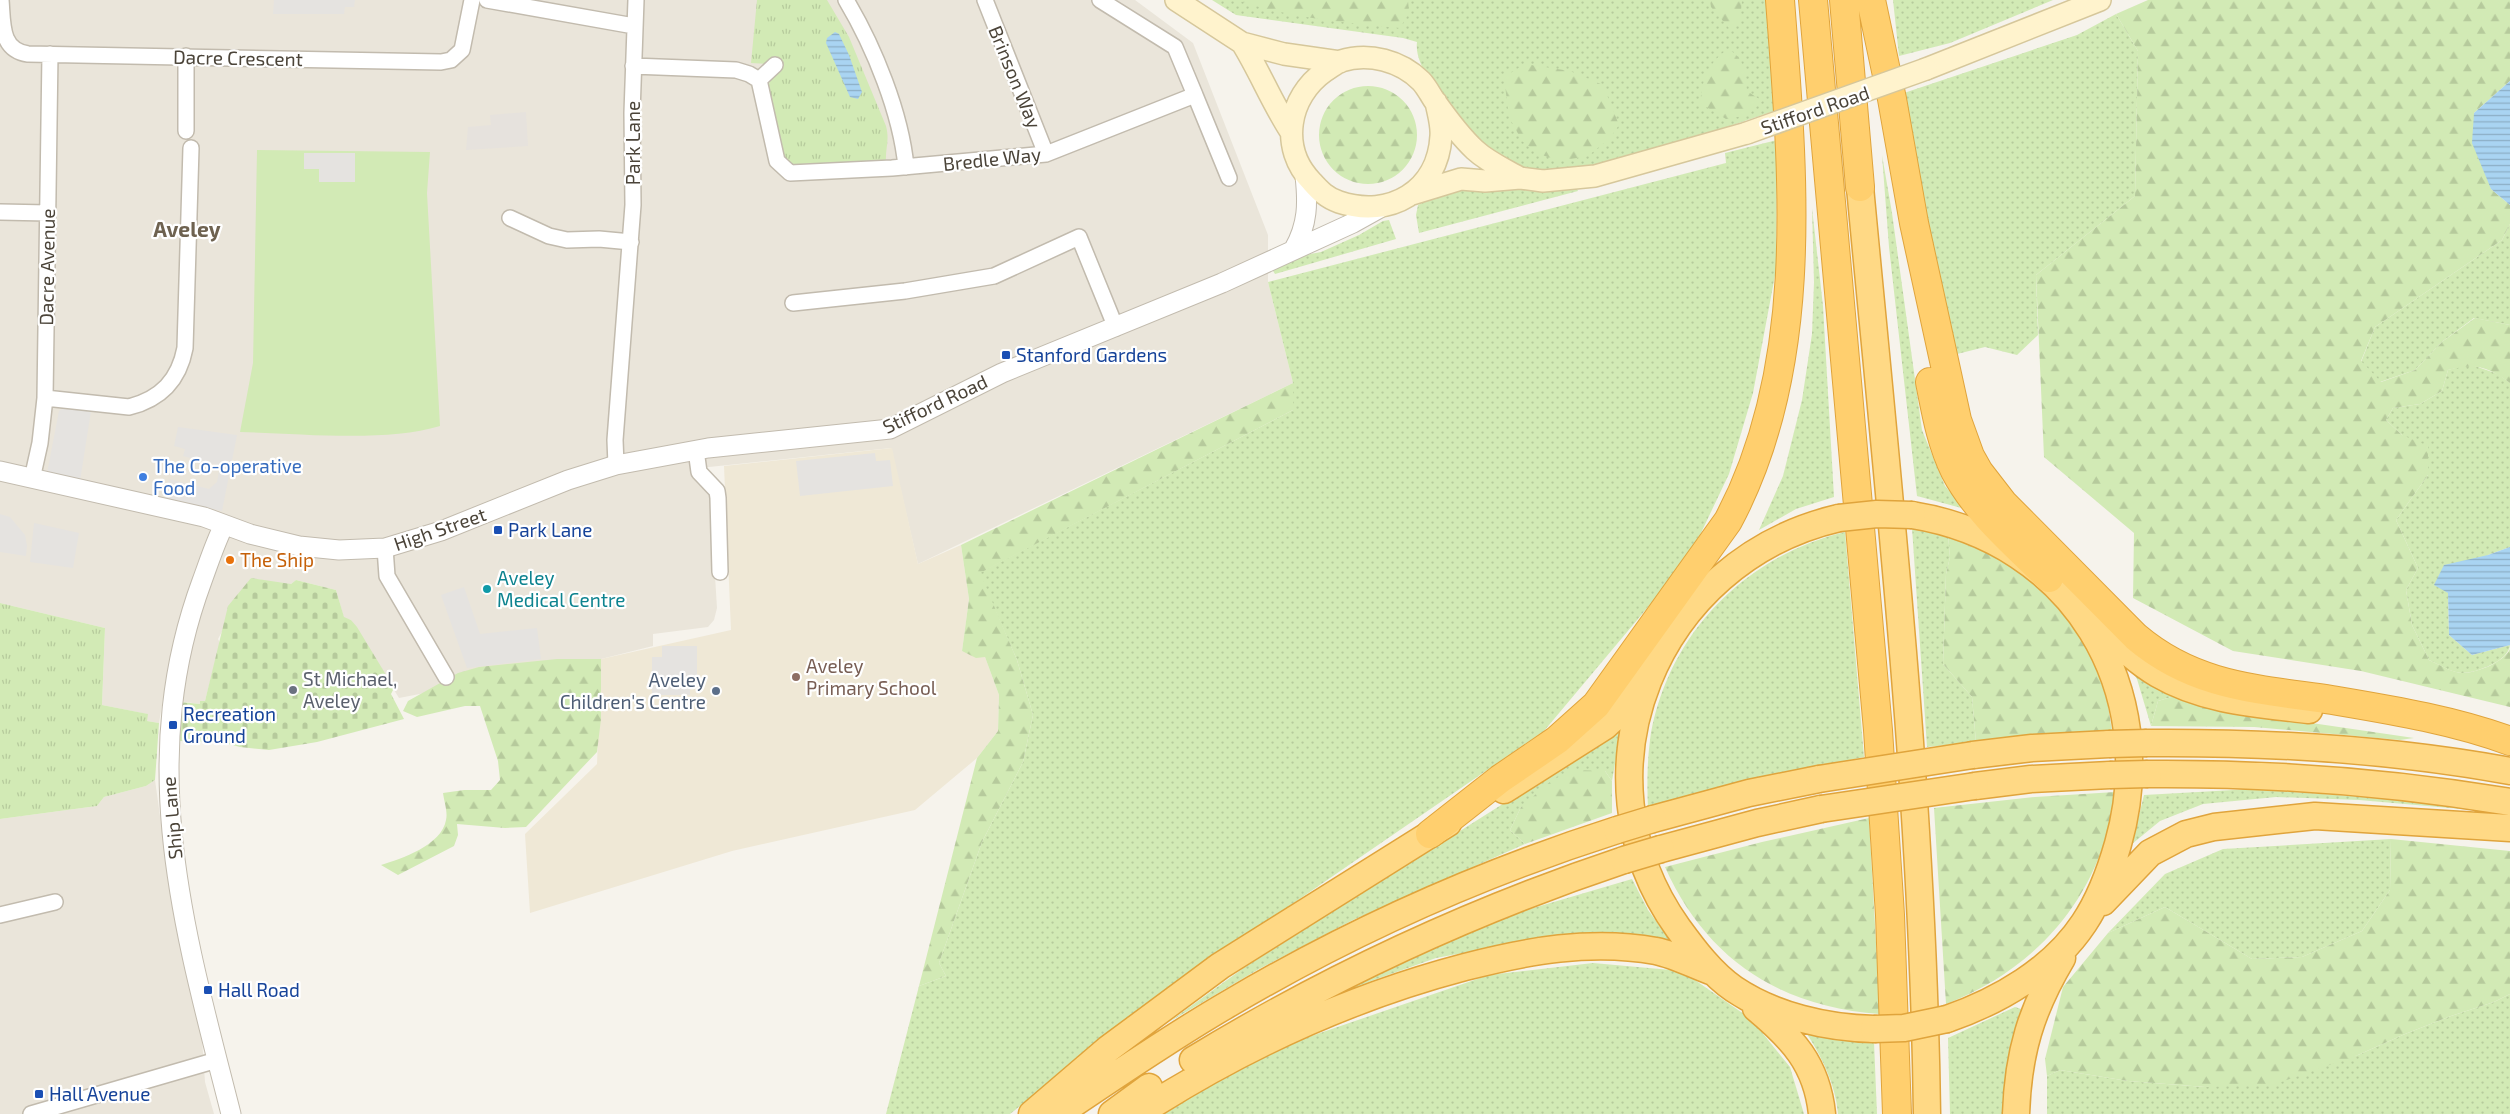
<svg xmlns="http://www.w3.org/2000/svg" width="2510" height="1114" font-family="'Exo 2',sans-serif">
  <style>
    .residential { fill: #eae5da }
    .industrial { fill: #e6e2dd }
    .education { fill: #efe8d6 }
    .grass { fill: url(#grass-dots) }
    .forest { fill: url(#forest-firs) }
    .cemetery { fill: url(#cemetery-stones) }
    .park { fill: url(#park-tufts) }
    .garden { fill: #d2eab5 }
    .parking { fill: #e5e3e0 }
    .water { fill: url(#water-rules) }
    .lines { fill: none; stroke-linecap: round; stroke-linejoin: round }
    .minor-casing { stroke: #c2bbae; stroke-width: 18 }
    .tertiary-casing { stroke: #c2bbae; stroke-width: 21 }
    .secondary-casing { stroke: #d6c79b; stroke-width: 24 }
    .trunk-casing { stroke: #e0a43c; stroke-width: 29 }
    .motorway-casing { stroke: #e0a43c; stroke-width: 30 }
    .minor { stroke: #fff; stroke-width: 15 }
    .tertiary { stroke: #fff; stroke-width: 19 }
    .secondary { stroke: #fff3cd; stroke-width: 21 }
    .trunk { stroke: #ffd985; stroke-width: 26 }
    .motorway { stroke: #ffcf6e; stroke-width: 28 }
    .secondary-bridge-casing { stroke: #d6c79b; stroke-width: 24; stroke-linecap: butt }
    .trunk-bridge-casing { stroke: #e0a43c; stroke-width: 29; stroke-linecap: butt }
    .secondary-bridge { stroke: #fff3cd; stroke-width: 21 }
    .trunk-bridge { stroke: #ffd985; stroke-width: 26 }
    .transit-dot { fill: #1a4fb4; stroke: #fff; stroke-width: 2 }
    .shop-dot { fill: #3f7fe0; stroke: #fff; stroke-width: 2 }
    .food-dot { fill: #e8710a; stroke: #fff; stroke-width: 2 }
    .culture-dot { fill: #0f9aa8; stroke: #fff; stroke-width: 2 }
    .education-dot { fill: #8d6e63; stroke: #fff; stroke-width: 2 }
    .worship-dot { fill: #6b7280; stroke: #fff; stroke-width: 2 }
    .service-dot { fill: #5c6f8a; stroke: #fff; stroke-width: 2 }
    .labels { text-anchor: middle; stroke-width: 4.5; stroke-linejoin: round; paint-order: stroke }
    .street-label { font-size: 19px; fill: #4b4439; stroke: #fff }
    .transit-label { font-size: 19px; fill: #164399; stroke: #fff; text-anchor: start }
    .shop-label { font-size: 19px; fill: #366cbe; stroke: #fff; text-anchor: start }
    .food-label { font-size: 19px; fill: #c56008; stroke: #fff; text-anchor: start }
    .culture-label { font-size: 19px; fill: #0d838f; stroke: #fff; text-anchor: start }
    .education-label { font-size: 19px; fill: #785e54; stroke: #fff; text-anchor: start }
    .worship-label { font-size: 19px; fill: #5b616d; stroke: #fff; text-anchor: start }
    .service-label { font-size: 19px; fill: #4e5e75; stroke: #fff; text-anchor: end }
    .quarter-label { font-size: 21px; font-weight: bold; fill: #6e6250; stroke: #fff }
  </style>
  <defs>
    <pattern id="grass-dots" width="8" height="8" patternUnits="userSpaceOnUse" patternTransform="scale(1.25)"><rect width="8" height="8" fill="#d2eab5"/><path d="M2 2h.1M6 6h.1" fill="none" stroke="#b6ca9c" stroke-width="1.8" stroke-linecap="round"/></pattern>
    <pattern id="forest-firs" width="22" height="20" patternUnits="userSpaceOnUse" patternTransform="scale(1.25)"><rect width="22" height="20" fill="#d2eab5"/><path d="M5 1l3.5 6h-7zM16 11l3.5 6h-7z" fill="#b6ca9c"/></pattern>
    <pattern id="cemetery-stones" width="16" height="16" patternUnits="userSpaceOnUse" patternTransform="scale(1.25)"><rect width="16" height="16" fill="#d2eab5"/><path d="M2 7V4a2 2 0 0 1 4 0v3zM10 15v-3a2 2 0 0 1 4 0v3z" fill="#b6ca9c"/></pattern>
    <pattern id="park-tufts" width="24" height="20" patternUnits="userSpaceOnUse" patternTransform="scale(1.25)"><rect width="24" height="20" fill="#d2eab5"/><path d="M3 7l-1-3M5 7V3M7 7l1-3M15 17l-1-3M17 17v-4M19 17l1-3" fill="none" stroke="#b6ca9c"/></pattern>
    <pattern id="water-rules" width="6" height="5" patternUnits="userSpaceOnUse" patternTransform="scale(1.25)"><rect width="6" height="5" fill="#a9d4f2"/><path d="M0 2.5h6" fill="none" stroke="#8caec5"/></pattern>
  </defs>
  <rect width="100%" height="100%" fill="#f6f3ec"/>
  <path class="residential" d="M0,0H1135L1193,43L1268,235V282L1293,383L918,564L891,448L690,469L697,483L710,495L717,608L714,620L708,627L653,634V646L601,659L399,698L351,620L344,618L336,590L296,580L291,584H281L251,578L218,639L220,643L205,701L200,704L163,699L159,723L147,721V714L102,705L105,628L0,603Z
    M155,780L174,917L202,1039L205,1082L214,1114H0V819L97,806L104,797L146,786Z"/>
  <path class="industrial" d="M526,112L528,146L466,150L468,127L491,125L490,115Z"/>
  <path class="education" d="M892,448L918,564L961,545L969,599L962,651L985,657L999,695L998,731L977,758L915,810L732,851L530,913L525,834L597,764L601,659L731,630L724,466Z"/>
  <path class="grass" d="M1212,0H1769L1777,110L1724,128V133C1678,145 1562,184 1519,168C1489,157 1471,132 1452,108C1438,91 1414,65 1417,42L1403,38L1236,15Z
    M1893,0H2053L1950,43L1899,56Z
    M2116,14L2138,51L2135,196L2036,275L2038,335L2017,355L1985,347L1957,354L1936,285L1898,95L2077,35Z
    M1777,140L1776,270L1753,393L1729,474L1700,535L1653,601L1544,731L1167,990L1010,1114H886L919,986L946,976L939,963L982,842L1023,762L1033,715L1017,660L979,573L1293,410V383L1268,282L1726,163L1725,153Z
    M1882,155L1892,213L1922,430L1945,486L1965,509L1917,496L1889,247Z
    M1452,189H1577L1578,191L1419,233L1416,215L1418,205Z
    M1812,208L1823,306L1834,497L1796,509L1759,530L1783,476L1802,400L1812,334L1814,282Z
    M1389,220L1396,239L1275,274L1272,269L1300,256L1321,252L1359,235L1383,221Z
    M2510,224V325L2474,318L2443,341L2415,370L2380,382L2361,362L2375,327L2502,240Z
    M2469,364L2498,374L2510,383V547L2488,555L2448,593L2449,635L2472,655L2510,645C2509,661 2476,673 2462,673C2452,673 2438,664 2429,660L2412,625L2406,590L2418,568L2396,520L2428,475L2402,435L2386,420L2393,408L2420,404L2442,391L2448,370Z
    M1912,528L1948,535L1950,557L1946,574L1943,664L1972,697L1976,742L1927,747Z
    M1845,532L1864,757L1748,782L1648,809C1647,786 1647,763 1650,740C1666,636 1744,556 1845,532Z
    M2126,662L2178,695L2158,701L2151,726L2137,679Z
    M1621,729L1612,781L1605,771L1521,807L1510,830L1525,844L1353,920L1259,969L1169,1022L1245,967Z
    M2252,789L2409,800L2484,811L2359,800L2276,797L2203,804L2160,821L2132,844L2144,795Z
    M2391,839L2390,890L2362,931L2302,957L2252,959L2165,907L2108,933L2165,874L2223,849Z
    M1632,879L1648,910L1672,943L1638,934H1590L1505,945L1436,958L1371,981L1286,1018L1434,945L1520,912Z
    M1593,963L1682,971L1751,1019L1790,1067L1804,1114H1163L1253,1056L1489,975Z
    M2510,994V1114H2047V1076L2060,1070L2128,1081L2205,1087L2358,1055L2405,1034L2451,1016L2494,1002Z
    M2015,1007L2021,1009L2024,1014L2011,1114H1950L1948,1038Z
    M1805,1031L1874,1042L1877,1114H1838C1836,1085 1821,1055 1805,1031Z"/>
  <path class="forest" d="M1237,0H1408L1409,13L1400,28C1345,23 1290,18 1237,0Z
    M1710,0H1742L1740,20L1729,28L1711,7Z
    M2148,0H2510V81L2474,113L2491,189L2510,205V224L2502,240L2375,327L2361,361L2381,382L2415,370L2443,341L2475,318L2510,325V383C2487,366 2475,363 2448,370L2442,391L2420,404L2393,408L2386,420L2402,435L2428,446V475L2396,520L2418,568L2406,590L2412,625L2429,660C2438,664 2453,673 2462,673C2477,673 2504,662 2510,649V707L2361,671L2233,651L2133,598L2134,533L2044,457L2036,275L2135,196L2138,51L2116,14Z
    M1728,49C1745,58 1745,73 1747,91L1762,101L1748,115L1726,119L1700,103C1703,78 1707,64 1728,49Z
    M1525,64L1570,71L1603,85L1619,125L1610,138L1588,156L1560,161L1539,154L1522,141L1509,117L1504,77Z
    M1319 135a49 49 0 1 1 98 0a49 49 0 1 1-98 0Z
    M1293,383V410L980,573L1017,660L1033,715L1023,762L982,842L939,963L946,976L919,986L977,758L998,731L999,695L985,657L976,658L962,651L969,599L961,545Z
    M1948,535L1993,551L2042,587L2077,629L2104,680L2112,731L1976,742L1972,697L1943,664L1946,574L1950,557Z
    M557,659H601V719L597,752L526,827L505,828L457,824L458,835L454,846L398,875L381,865C401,859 442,845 446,820C448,812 444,801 443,793L464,790H491L500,780L498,761L480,706H465L417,717L403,711L408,701L458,673L479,667Z
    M2178,695L2201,707L2414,738L2400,740L2254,727L2151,726L2158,701Z
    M1572,770L1605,771L1612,781V813L1525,844L1510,830L1521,807L1551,781Z
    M2115,792C2113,806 2111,820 2107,833C2084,915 2024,974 1946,1004L1934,808L2035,797Z
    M1869,818L1880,1014C1780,1007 1706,959 1665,867L1762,842Z
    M2391,839L2510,851V994L2494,1002L2451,1016L2405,1034L2358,1055L2275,1084L2205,1087L2128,1081L2060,1070L2047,1076L2045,1059L2063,987L2108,933L2165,907L2252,959L2302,957L2362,931L2390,890Z"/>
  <path class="cemetery" d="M251,578L291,584L296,580L336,590L344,617L351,620L357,627L394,688L391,694L404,719L317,742L269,750L240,747L221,742L179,741L181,702L200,704V701H205L228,606Z"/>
  <path class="park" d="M757,0H827L849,37L886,126C890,141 885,148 886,163L796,169L783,161L768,88L771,77L767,64L751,63Z
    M0,603L105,628L102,705L148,714L147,721L159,723L155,780L146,786L104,797L97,806L0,819Z"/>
  <path class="garden" d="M257,150L430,152L427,193L440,426C385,443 298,433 240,432L253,363Z"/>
  <path class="parking" d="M274,0H355L354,7H345L344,14H273Z
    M304,153H355V182H319V169H304Z
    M63,408L91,411L80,481L47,473L59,411Z
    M178,427L237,435L222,511L165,499L169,479L209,489L217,482L220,466L183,456L185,449L174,446Z
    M875,453L876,461L890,460L893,486L800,496L796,461Z
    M0,514L10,517L25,535L27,546L26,556L0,552Z
    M34,523L79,533L73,568L30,562Z
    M464,587L480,634L537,628L541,659L467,668L441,595Z
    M662,646H697V677H690V695H652V657H662Z"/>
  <path class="water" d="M835,32L839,34L849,55L862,92L858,99L850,97L826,43L827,38Z
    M2510,81V205L2491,189L2472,143L2474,113Z
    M2510,547V645L2472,655L2449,635L2448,593L2434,585L2444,565L2488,555Z"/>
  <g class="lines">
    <g class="minor-casing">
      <path id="minor" d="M1,0C3,23 0,50 28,54L441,62L451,60L462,50L472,0
        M487,0L634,26
        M846,0C874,47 901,113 906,167
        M985,0L1046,154
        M1100,0L1175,47L1195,95
        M775,65L759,80L777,161L790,173L892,168L1046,154L1195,95L1229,178
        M633,66L736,70L749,74L759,80
        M186,131V56
        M0,212L48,213
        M510,218L549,236L567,240L599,239L631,242
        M793,303L905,291L994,276L1079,237L1116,328
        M45,398L129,407C161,399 179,380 185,348L191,148
        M696,450L699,472L717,491L718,498L720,572
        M616,465L615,440L633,205L632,113L636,0
        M32,479L40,443L45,398L50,54
        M385,548L387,576L446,677
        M0,915L55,902
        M31,1114L217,1060"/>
    </g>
    <g class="tertiary-casing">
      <path id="tertiary" d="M1294,249C1308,224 1308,203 1305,176
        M0,471L204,517L250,534L299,546L339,550L385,548L441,531L568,480L616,465L708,448L890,429L1002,373L1222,283L1353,223L1380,208
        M224,525C215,543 209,562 202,581C134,765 185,933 231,1114"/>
    </g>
    <g class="secondary-casing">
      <path id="secondary" d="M1176,0L1242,43L1284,54L1340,62
        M1242,43C1260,72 1272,103 1291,132
        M1926,69L2100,0
        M1436,102C1438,113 1442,125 1441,136C1438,191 1390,219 1339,202C1327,198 1320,191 1312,182C1279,148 1288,97 1325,71C1330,68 1336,63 1341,61C1369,52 1401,61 1421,81C1426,86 1430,94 1434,100C1446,117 1460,136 1475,150C1488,162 1504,169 1520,178
        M1412,194L1461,179L1485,181L1520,178L1543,181L1595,176L1747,133"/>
    </g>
    <g class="trunk-casing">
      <path id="trunk" d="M1860,187C1889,496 1923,804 1927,1114
        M1912,515C2073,541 2162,689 2118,844C2110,872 2100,899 2084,923C2053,970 1999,1001 1947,1019
        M1839,518C1656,560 1567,773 1678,928C1694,950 1712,974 1734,989C1774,1016 1827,1028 1874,1029
        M2094,620C2114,639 2134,660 2158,674C2204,701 2258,704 2309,710
        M2147,743C2269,742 2390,749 2510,771
        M1973,755L2032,748L2109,744
        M2148,774C2270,773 2390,782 2510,802
        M1975,786L2031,779L2110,775
        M1504,790L1605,726L1620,712L1650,675
        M1653,819L1749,793L1819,779
        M1661,849L1757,823L1821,809
        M2103,902L2150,853L2186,834L2214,827L2315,816L2510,828
        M1756,1008C1792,1038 1817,1064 1822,1114
        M1193,1060C1331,976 1471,911 1624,860
        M1032,1114L1108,1049L1220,966L1448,823
        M1058,1114C1115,1076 1171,1037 1230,1003C1352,931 1482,873 1617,830
        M1112,1114L1149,1087
        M1138,1114C1240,1048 1347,998 1465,967C1527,951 1591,939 1656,951C1675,955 1694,965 1713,972
        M2016,1114C2018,1053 2031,1010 2062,958"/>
    </g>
    <g class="motorway-casing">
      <path id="motorway" d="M1813,0L1878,730L1890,915L1897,1114
        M1844,0L1860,187
        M1871,0L1892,99L1914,223L1957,420L1970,456L1979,472L2003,503L2136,637C2195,687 2258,689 2332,700C2391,710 2453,720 2510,741
        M1930,382C1936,412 1941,443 1955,471C1977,513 2016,545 2049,578
        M1430,834L1500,779L1557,740L1596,705L1728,521C1812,364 1793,172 1780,0"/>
    </g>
    <use href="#minor" class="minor"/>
    <use href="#tertiary" class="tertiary"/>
    <use href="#secondary" class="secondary"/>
    <use href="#trunk" class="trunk"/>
    <use href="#motorway" class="motorway"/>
    <g class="secondary-bridge-casing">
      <path id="secondary-bridge" d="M1747,133L1926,69"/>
    </g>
    <g class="trunk-bridge-casing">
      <path id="trunk-bridge" d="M1839,518L1877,514L1912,515
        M2109,744L2147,743
        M2110,775L2148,774
        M1819,779L1973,755
        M1821,809L1975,786
        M1617,830L1653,819
        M1624,860L1661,849
        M1874,1029L1904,1028L1947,1019"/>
    </g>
    <use href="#secondary-bridge" class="secondary-bridge"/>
    <use href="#trunk-bridge" class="trunk-bridge"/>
  </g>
  <g class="transit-dot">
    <rect x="1001" y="350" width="10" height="10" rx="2.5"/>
    <rect x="493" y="525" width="10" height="10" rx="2.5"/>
    <rect x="168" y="720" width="10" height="10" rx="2.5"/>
    <rect x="203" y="985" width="10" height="10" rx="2.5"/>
    <rect x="34" y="1089" width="10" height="10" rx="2.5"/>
  </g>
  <circle class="shop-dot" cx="143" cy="477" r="5"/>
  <circle class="food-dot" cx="230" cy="560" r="5"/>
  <circle class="culture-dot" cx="487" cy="589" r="5"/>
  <circle class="education-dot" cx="796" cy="677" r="5"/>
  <circle class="worship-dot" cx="293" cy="690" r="5"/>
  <circle class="service-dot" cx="716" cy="691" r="5"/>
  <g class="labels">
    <g class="street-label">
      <text transform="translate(238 58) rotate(1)" y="7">Dacre Crescent</text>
      <text transform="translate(1015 77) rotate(68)" y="7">Brinson Way</text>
      <text transform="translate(1815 110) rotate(-19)" y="7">Stifford Road</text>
      <text transform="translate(633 143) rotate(-90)" y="7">Park Lane</text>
      <text transform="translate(992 159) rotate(-6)" y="7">Bredle Way</text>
      <text transform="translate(47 267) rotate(-89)" y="7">Dacre Avenue</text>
      <text transform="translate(935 404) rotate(-25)" y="7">Stifford Road</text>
      <text transform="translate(440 529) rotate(-19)" y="7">High Street</text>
      <text transform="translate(172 818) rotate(-95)" y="7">Ship Lane</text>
    </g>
    <g class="transit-label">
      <text x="1016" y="362">Stanford Gardens</text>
      <text x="508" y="537">Park Lane</text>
      <text x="183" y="721">Recreation<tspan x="183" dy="22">Ground</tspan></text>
      <text x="218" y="997">Hall Road</text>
      <text x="49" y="1101">Hall Avenue</text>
    </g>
    <g class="shop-label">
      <text x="153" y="473">The Co-operative<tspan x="153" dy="22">Food</tspan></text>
    </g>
    <g class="food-label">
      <text x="240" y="567">The Ship</text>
    </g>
    <g class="culture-label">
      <text x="497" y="585">Aveley<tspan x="497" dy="22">Medical Centre</tspan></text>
    </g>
    <g class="education-label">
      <text x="806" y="673">Aveley<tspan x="806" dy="22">Primary School</tspan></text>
    </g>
    <g class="worship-label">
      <text x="303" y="686">St Michael,<tspan x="303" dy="22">Aveley</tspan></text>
    </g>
    <g class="service-label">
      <text x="706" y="687">Aveley<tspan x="706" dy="22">Children's Centre</tspan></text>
    </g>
    <g class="quarter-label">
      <text x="187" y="237">Aveley</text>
    </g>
  </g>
</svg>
